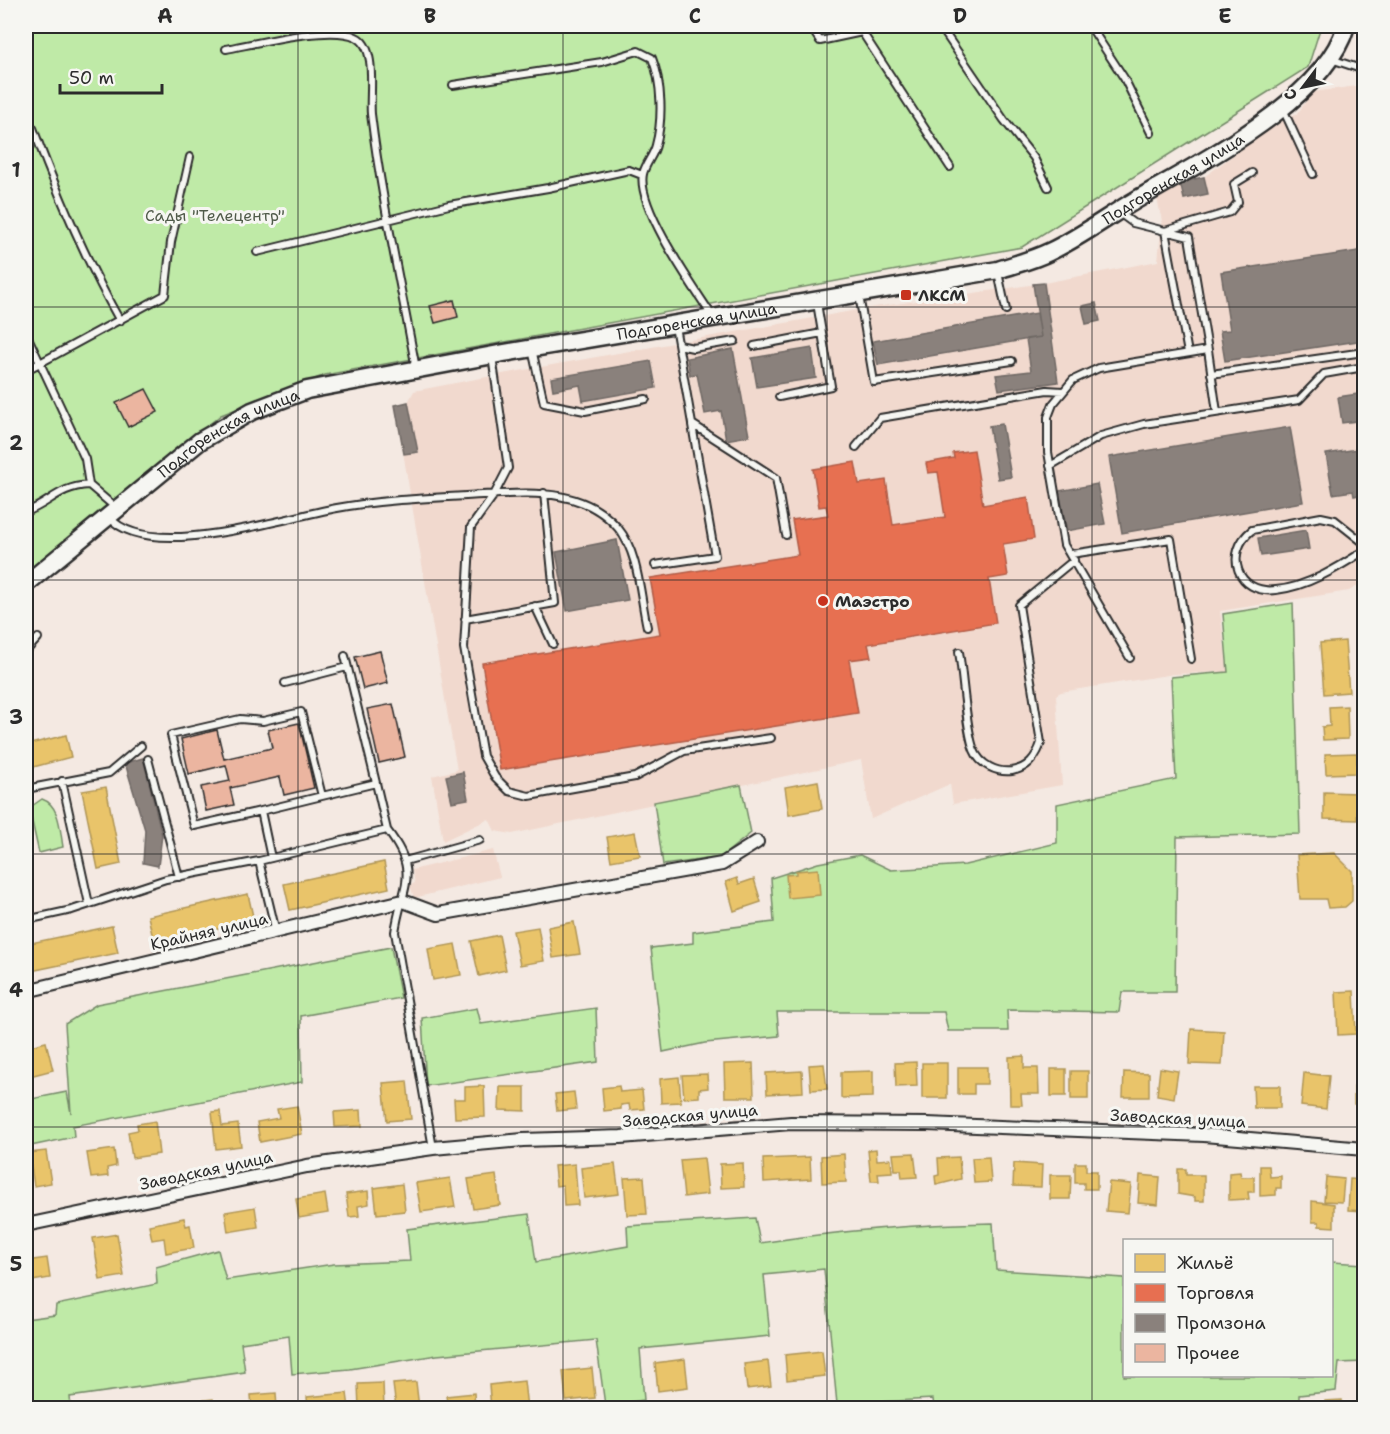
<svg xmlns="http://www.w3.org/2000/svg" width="1390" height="1434" font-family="'Shantell Sans',sans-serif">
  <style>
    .built { fill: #f1d9ce }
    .green { fill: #bfeaa7; stroke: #758a69; stroke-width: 1.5 }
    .homes { fill: #e9c46a; stroke: #b09657; stroke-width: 1.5 }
    .shops { fill: #e76f51; stroke: #af5b46; stroke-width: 1.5 }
    .industry { fill: #8a817c; stroke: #6e6764; stroke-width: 1.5 }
    .building { fill: #ebb5a0; stroke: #2b2b2b; stroke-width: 1.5 }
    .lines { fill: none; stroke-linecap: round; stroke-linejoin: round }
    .service-casing { stroke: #2b2b2b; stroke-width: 10 }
    .minor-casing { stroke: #2b2b2b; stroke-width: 16 }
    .tertiary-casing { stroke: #2b2b2b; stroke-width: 21 }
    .service { stroke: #f6f6f2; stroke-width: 6 }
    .minor { stroke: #f6f6f2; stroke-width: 12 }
    .tertiary { stroke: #f6f6f2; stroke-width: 16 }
    .grid { fill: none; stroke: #2b2b2b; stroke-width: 1.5; stroke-opacity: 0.55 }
    .poi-dot { fill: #c8321e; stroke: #f6f6f2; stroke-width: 2 }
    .labels { text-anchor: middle; stroke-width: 6; stroke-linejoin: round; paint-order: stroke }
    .street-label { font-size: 16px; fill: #2b2b2b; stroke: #f6f6f2 }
    .park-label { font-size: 16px; fill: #505b4a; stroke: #f6f6f2 }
    .poi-label { font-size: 16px; font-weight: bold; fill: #2b2b2b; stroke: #f6f6f2; text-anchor: start }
    .neatline { fill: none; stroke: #2b2b2b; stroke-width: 2 }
    .grid-label { font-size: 20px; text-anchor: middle; font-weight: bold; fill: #2b2b2b }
  </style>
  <rect width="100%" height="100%" fill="#f4e9e2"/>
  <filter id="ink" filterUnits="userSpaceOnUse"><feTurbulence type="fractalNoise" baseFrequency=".0167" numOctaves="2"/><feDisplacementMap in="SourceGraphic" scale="12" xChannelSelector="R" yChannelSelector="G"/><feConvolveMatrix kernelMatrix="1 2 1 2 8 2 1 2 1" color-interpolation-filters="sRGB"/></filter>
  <g filter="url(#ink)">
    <path class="built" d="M1364,85V582L1349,591L1220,611L1228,672L1174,674L1061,692L1056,695L1062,785L953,804L950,784L871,819L861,760L512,834L495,831L489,819L443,841L432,776L457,770L395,405L408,402L414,391L502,374L868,308L1044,283L1158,261L1162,221L1157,198L1180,182L1204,177L1277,123L1297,114L1313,92Z
      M493,850L500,877L414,898L410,885L415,883L412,870Z"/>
    <path class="green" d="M26,26H1321L1308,67L1022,247L325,375L221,415L26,572Z
      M1293,603L1300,834L1177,837L1175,992H1122L1119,1012L1007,1010L1008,1031H948L944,1012H777L779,1036L705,1043L663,1052L651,948L693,943V932L774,922L771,878L818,863L860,855L891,870L965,865L1057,843V804L1176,779L1171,677L1228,672L1223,614Z
      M741,785L751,833L721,857L663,865L654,802Z
      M42,799C60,805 60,830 63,847L39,853L29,808Z
      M391,947L401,998L301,1016L302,1082L73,1126L74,1137L26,1147V1100L67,1092L71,1113L65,1024L97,1004Z
      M477,1008L481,1024L596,1008L598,1062L426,1086L422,1018Z
      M529,1214L536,1262L628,1246L627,1226L755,1218L760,1243C838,1231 915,1224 993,1223L996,1270L1124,1278V1376H1332V1262L1364,1264V1362L1339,1363L1336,1391L1299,1395V1408L1233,1405L1211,1408H934L933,1399L837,1404L824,1269L764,1275L770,1336L640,1349L644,1400L605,1405L596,1340L437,1355L350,1369L292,1374L289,1336L241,1343L245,1372L70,1397L71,1408H26V1319L55,1315L56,1305L157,1284L156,1267L218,1250L226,1280L334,1264L410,1261L407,1229Z"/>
    <path class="homes" d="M1345,641L1349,692L1324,694L1320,643Z
      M1347,706L1348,739L1323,740L1322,727L1330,726L1329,707Z
      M66,735L71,757L26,769V745Z
      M1357,753V773L1326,774L1325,754Z
      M818,781L822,809L789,815L785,787Z
      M106,787L121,864L98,869L82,791Z
      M1324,792L1358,793L1357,820L1324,819Z
      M635,832L640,856L611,861L607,837Z
      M1334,853L1352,871V901L1345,907L1328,908L1326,899H1300L1297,855Z
      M384,862L389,888L290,910L284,884Z
      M818,869L820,895L788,898L786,875L796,874V871Z
      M737,878L739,884L754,879L761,902L734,911L726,882Z
      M248,894L254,921L154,943L148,916Z
      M574,922L580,954L553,958L548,927Z
      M112,926L118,953L26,972V944Z
      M538,927L544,961L520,965L513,931Z
      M499,935L506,970L479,976L471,941Z
      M455,944L461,975L433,980L428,949Z
      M1354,991L1356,1034L1338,1035L1336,992Z
      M1191,1029L1224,1031L1222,1065L1189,1064Z
      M46,1042L53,1070L26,1077V1047Z
      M1024,1056V1068H1038L1039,1094H1021L1022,1105H1010L1009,1057Z
      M916,1062L917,1086L896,1087L895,1063Z
      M753,1063L754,1097H725L724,1064Z
      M922,1063H947V1098H922Z
      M824,1064L827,1089L811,1090L809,1065Z
      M958,1067H987V1084H974V1094H958Z
      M1160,1068L1178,1071L1174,1098L1157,1095Z
      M1051,1069H1066V1096H1051Z
      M802,1071L803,1092L767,1094L766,1073Z
      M873,1071V1097L841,1098V1072Z
      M1071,1071H1088V1099H1071Z
      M1124,1072L1149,1073V1097H1123Z
      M1304,1073L1329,1076L1326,1109L1301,1106Z
      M707,1074L708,1088L699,1089V1097L684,1098L682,1075Z
      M679,1077L681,1102L661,1103L660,1079Z
      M407,1081L411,1119L387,1121L383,1083Z
      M484,1086L485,1117L455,1118L454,1099H465V1087Z
      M619,1086L620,1092L642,1090L644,1109L630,1110L629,1104L621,1105V1109L604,1111L602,1088Z
      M1253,1086H1280V1108H1254Z
      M1354,1086H1364V1116H1358L1359,1104H1354Z
      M500,1087H525V1111L499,1110Z
      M574,1092L576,1109L557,1111L555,1094Z
      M297,1106L302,1134L260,1142L257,1122L279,1118L277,1109Z
      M361,1110L362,1126L335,1127L334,1112Z
      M220,1111L222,1126L238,1124L241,1146L216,1149L212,1112Z
      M155,1121L159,1154L132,1158L128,1132L138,1130L137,1124Z
      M114,1149L116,1166L107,1168L108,1176L91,1178L87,1153Z
      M876,1149L877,1160L891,1159L892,1172L878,1173L879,1181H871L868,1150Z
      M46,1151L51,1183L34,1186L29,1153Z
      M914,1153L917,1177L902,1178L901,1170H895L893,1154Z
      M844,1154L846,1182L822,1183L821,1156Z
      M810,1157L811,1179L764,1182L763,1159Z
      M959,1157L961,1179L936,1185L935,1176L939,1175L938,1158Z
      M989,1157L991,1182L974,1183L972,1158Z
      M704,1158L708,1194L684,1197L680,1160Z
      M743,1163L744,1187L721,1188L720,1164Z
      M1014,1163L1042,1165L1041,1187L1013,1186Z
      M1075,1163H1086V1171H1097V1189H1084V1183H1075Z
      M575,1164L578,1205L564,1206L563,1185L556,1186L554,1166Z
      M615,1164L619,1194L584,1198L581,1168Z
      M1260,1166H1269L1270,1177L1281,1176V1188H1276V1195L1260,1196Z
      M1178,1169H1186V1175H1204V1201H1195V1197L1178,1194Z
      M1240,1172L1241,1177H1254V1192H1248L1249,1199L1229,1200V1173Z
      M496,1175L500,1205L473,1209L468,1179Z
      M1050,1175H1071L1070,1199H1050Z
      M1140,1175L1160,1177L1158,1205L1138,1203Z
      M644,1177L647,1214L627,1215L624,1178Z
      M1326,1177L1344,1179L1342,1202L1324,1201Z
      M450,1178L455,1207L421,1212L416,1183Z
      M1350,1179L1364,1180V1211L1348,1210Z
      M1109,1182L1131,1184L1128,1213L1106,1211Z
      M402,1184L405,1211L377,1214L374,1188Z
      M368,1191L369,1204L358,1206L359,1216L349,1217L346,1194Z
      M325,1194L328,1213L299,1218L296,1199Z
      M1312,1201L1334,1204V1227L1319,1226V1222H1312Z
      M255,1207L258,1227L228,1232L225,1212Z
      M184,1218L186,1226L190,1225L194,1248L166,1253L164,1238L152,1240L149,1225Z
      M117,1234L124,1276L100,1280L93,1238Z
      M47,1258L50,1278L26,1282V1261Z
      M822,1351L825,1376L787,1380L785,1355Z
      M685,1359L688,1387L658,1391L655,1363Z
      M768,1361L771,1386L747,1389L744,1364Z
      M592,1368L595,1398L566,1401L563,1371Z
      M524,1381L527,1408H491L489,1385Z
      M416,1382L419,1408H396L393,1384Z
      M383,1383L384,1408H359L358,1384Z
      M276,1393L277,1408H252L251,1395Z
      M347,1393L349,1408H308L307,1397Z
      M474,1393L475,1408H448L446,1396Z
      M213,1399V1408H195L194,1401Z
      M1342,1400V1408H1325V1401Z"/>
    <path class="shops" d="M974,450L983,505L1028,497L1034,539L1003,544L1008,576L989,579L996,623L868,644L871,657L849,660L858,713L500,770L482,663L660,634L650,578L798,555L792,520L828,515L826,506L819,507L813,469L855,462L859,484L886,480L893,525L945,517L938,472L928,473L926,463L954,458L953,453Z"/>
    <path class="industry" d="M1204,177L1208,194L1184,199L1180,182Z
      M1364,250V340L1225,361L1220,331L1230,330L1221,272Z
      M1044,283L1058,382L999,390L996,375L1031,371L1026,339L1041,337L1033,284Z
      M1096,303L1100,321L1086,324L1082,306Z
      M1037,313L1041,337L878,365L873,341Z
      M812,348L816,378L757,387L752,358Z
      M733,349L749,436L726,440L721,411L705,414L697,374L690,375L687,358Z
      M651,361L656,388L583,401L580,385L553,390L551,378Z
      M1364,393V420L1342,423L1338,397Z
      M408,402L418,452L404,454L395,405Z
      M1002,424L1011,477L998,479L989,426Z
      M1290,427L1303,502L1122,533L1109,457Z
      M1364,448V494L1354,496L1353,491L1333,494L1326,454Z
      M1097,484L1105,524L1067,531L1059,491Z
      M1306,530L1309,549L1261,556L1258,538Z
      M617,540L628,600L567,611L556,552Z
      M143,758L162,835L158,866L143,863L145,830L125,763Z
      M463,772L468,799L452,802L446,776Z"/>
    <path class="building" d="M454,300L458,317L435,323L430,306Z
      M146,389L158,412L128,427L116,403Z
      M380,651L388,683L363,689L355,657Z
      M393,704L405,757L379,763L367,709Z
      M299,723L314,788L284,795L280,777L230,788L234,805L206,811L201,787L230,781L226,765L189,774L181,739L217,730L224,759L272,748L268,730Z"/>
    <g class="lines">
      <g class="service-casing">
        <path id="service" d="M810,26L820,41L862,32L950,167
          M940,26L1004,120L1034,158L1048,187
          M1090,26L1124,78L1151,133
          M226,49C254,44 331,24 356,37C378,47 369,94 371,114C381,197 401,286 416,369
          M1331,59L1364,70
          M453,85L602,62L638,51L652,58C662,83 663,119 656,145C654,155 645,164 643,174C636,206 694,288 713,317
          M1283,109L1313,174
          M33,128C58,195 85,259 120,321
          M1118,212L1133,223L1189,237L1208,350L1099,368L1073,380L1053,404L1048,417V452L1064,545L1130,658
          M257,252L449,205L548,188L629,170L642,175
          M998,272L1006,310
          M859,295L874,382L1012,361
          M675,326L692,424L776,478L786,535
          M26,333L40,363L26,370
          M679,345L693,348L735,341
          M754,346L822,333
          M532,349L544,403L585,411L646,399
          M1208,350L1217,412
          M1188,353L1165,231L1230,212L1238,202L1234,184L1252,173
          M492,356L508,468L494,495L471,527L464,648L483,756L495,777L509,791L529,796L635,777L684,751L771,738
          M1211,374L1364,352
          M779,397L831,386L817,303
          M856,447L880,418L1047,390L1063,391
          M1050,466L1101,436L1144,424L1299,400L1324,374L1364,367
          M116,508L89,485L85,459L40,363L165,295L171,242L190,157
          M26,512C52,502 58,487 89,485
          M109,517C148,563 285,517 337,508C385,499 434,498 482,495C530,493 583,487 618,528C639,553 640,596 647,627
          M1364,543L1335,520L1321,517L1252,530C1223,553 1237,595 1276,590C1307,587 1339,567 1364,551
          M1071,554L1171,539L1191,659
          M655,565L715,556L692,425
          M535,606L553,644
          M465,619L555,603L544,493
          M26,651L38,638
          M959,652C963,675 966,731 974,750C980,765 997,773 1012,771C1028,768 1036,758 1041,743L1019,605L1074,560
          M345,656L376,783
          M285,683L347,667
          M148,759L179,877
          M62,781L89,904
          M26,789L109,773L141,746
          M322,796L376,783L387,830
          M261,811L322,796L301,712L263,721L240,719L171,735L194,826L261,811L271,858
          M259,861L387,830C421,874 402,885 395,932L433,1148
          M405,861L480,840
          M26,920L72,910L166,879L259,861L276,932"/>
      </g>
      <g class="minor-casing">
        <path id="minor" d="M26,991L403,901L438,914L722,864L757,842
          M26,1225L307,1166L433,1148L523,1140L621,1137L791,1123L927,1124L1204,1135L1364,1149"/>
      </g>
      <g class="tertiary-casing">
        <g id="tertiary">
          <path id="s1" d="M26,584L200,441L252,411L307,390L504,353L998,270C1015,264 1033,260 1049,252C1079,238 1107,217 1136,200C1200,162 1324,101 1346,26"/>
        </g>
      </g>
      <use href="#service" class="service"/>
      <use href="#minor" class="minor"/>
      <use href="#tertiary" class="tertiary"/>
    </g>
  </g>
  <path class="grid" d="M298,26V1408M563,26V1408M827,26V1408M1092,26V1408M26,307H1364M26,580H1364M26,854H1364M26,1127H1364"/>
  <g class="poi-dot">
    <rect x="900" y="289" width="12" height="12" rx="3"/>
    <circle cx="823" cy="601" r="6"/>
  </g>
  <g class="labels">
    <g class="street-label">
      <text dy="6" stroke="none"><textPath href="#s1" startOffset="1244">Подгоренская улица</textPath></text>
      <text dy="6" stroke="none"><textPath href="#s1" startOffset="740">Подгоренская улица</textPath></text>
      <text dy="6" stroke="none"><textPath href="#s1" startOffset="254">Подгоренская улица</textPath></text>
      <text transform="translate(209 931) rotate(-13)" y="6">Крайняя улица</text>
      <text transform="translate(690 1115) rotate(-5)" y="6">Заводская улица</text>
      <text transform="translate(1178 1118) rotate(3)" y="6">Заводская улица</text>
      <text transform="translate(206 1170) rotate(-12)" y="6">Заводская улица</text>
    </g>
    <g class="park-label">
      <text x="215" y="221">Сады "Телецентр"</text>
    </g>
    <g class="poi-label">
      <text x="918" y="301">ЛКСМ</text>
      <text x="835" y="607">Маэстро</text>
    </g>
  </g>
  <rect width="1390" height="1434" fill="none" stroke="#f6f6f2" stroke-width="66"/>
  <rect x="1123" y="1239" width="210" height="138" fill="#f6f6f2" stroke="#a5a5a2" stroke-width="1.5"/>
  <rect x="1135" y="1254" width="30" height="18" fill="#e9c46a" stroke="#a5a5a2" stroke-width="1.5"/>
  <text x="1177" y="1269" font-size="18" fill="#2b2b2b">Жильё</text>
  <rect x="1135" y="1284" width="30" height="18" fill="#e76f51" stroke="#a5a5a2" stroke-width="1.5"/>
  <text x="1177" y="1299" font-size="18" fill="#2b2b2b">Торговля</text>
  <rect x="1135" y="1314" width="30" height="18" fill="#8a817c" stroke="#a5a5a2" stroke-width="1.5"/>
  <text x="1177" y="1329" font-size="18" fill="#2b2b2b">Промзона</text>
  <rect x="1135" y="1344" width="30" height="18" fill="#ebb5a0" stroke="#a5a5a2" stroke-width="1.5"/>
  <text x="1177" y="1359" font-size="18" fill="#2b2b2b">Прочее</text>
  <g transform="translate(1303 87) rotate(238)" stroke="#f6f6f2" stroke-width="4.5" paint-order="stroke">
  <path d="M0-4.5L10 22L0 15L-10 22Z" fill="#2b2b2b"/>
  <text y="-9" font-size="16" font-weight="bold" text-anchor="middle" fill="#2b2b2b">С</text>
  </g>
  <path d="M60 84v9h102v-9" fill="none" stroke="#2b2b2b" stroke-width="3"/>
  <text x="69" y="84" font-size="18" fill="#2b2b2b" stroke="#f6f6f2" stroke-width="4.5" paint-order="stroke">50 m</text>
  <rect x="33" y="33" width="1324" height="1368" class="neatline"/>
  <g class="grid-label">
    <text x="165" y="23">A</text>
    <text x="430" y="23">B</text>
    <text x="695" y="23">C</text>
    <text x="960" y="23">D</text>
    <text x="1225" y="23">E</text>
    <text x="16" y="177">1</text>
    <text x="16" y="450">2</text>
    <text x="16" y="724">3</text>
    <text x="16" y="997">4</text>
    <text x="16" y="1271">5</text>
  </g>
</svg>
